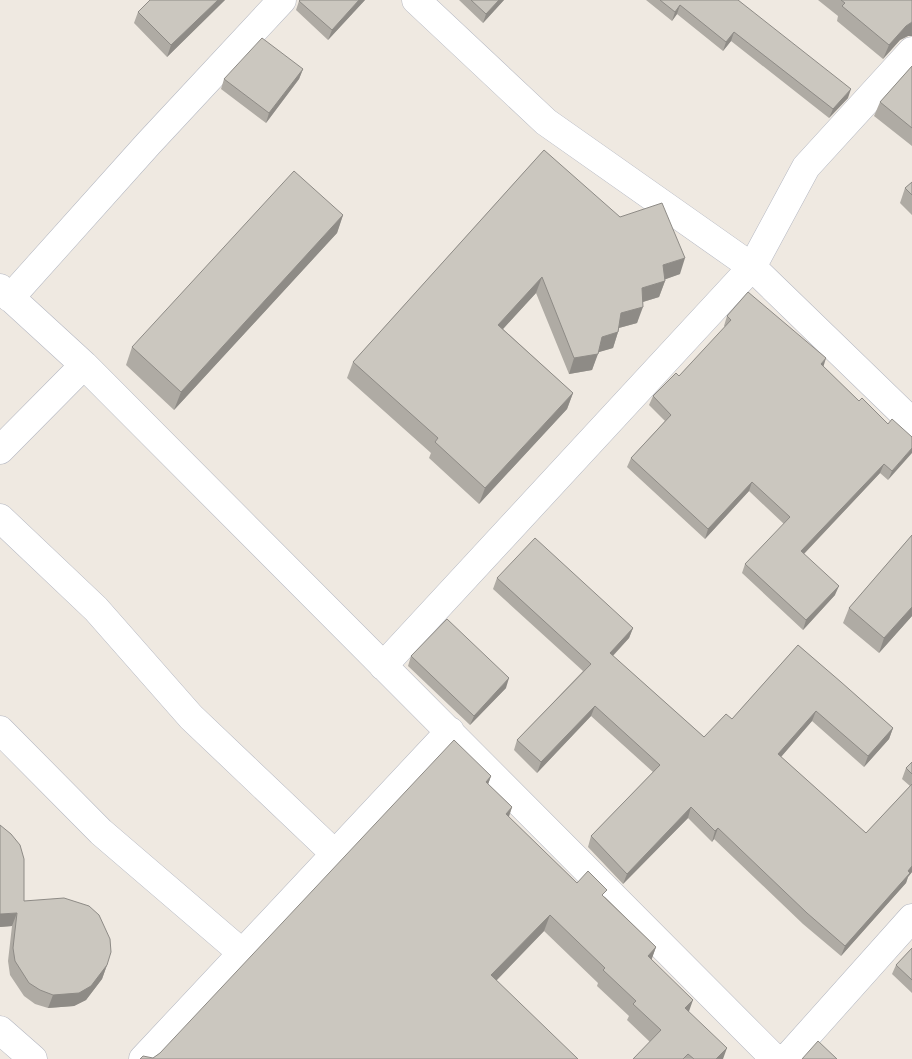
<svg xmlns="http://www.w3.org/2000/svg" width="912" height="1059" font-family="'Titillium Web',sans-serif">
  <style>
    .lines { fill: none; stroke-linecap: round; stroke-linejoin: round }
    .minor-casing { stroke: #b4b7c1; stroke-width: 29 }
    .minor { stroke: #fff; stroke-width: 28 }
    .wall { fill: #afaba4 }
    .shaded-wall { fill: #8e8b86 }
    .building { fill: #cbc7bf; stroke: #8e8b86 }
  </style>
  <rect width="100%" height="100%" fill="#efe9e1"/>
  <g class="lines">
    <g class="minor-casing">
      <path id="minor" d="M416,0L546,122L752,267L912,422
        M0,288L84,365L775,1059
        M10,298L148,144L282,0
        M0,450L84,365
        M0,518L96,609L191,717L334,853
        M383,666L752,267L806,167L912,51
        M0,730L101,832L241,952
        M0,1030L33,1059
        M143,1059L450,731
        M786,1059L912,918"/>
    </g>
    <use href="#minor" class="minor"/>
  </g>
  <path class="wall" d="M225,0L167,57L134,23L138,12Z
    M365,0L328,40L296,10L299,1Z
    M459,0H504L483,23Z
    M646,0H738L848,98L829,118L731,41L723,51L677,14L672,21Z
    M818,0H912L908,36L900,40L883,59L837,21L838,16Z
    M912,66V146L874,116L880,102Z
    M303,69L299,79L266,123L221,89L224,79Z
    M544,150L680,274L665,279V281L659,297L643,302L637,323L619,328L618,332L613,348L598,352L592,370L569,374L536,293L503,329L573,393L567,409L479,504L429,458L431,453L347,378L353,362Z
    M912,182V215L900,203L905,188Z
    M343,215L337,233L174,410L126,365L132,347Z
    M727,316L823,367L859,401L888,424L912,437L888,480L880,473L804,554L835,595L803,630L742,573L745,564L784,524L749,491L705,539L627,467L631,458L665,421L649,405L653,396L679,376L725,327L724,326Z
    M912,535V616L879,653L843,623L849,608Z
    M497,578L633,628L629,638L613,656L704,737L732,719L798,645L893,728L889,739L864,767L812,721L781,757L866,833L910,786L902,779L906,768L912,762V872L908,877L906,883L841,956L803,924L714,839L712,842L688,818L623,884L588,847L591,836L653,772L591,716L537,773L514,750L517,740L583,671L493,589Z
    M411,656L506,688L470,725L408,666Z
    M491,776L488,784L512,807L509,817L577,883L605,897L656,947L651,960L723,1059H633L650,1042L627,1020L629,1016L597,986L598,983L544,931L497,980L153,1058L160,1053Z
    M24,901L107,965L102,979L86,1000L74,1006L48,1008L35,1004L24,996L10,975L8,961L12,926L0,927Z
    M912,948V993L892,974L896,965Z"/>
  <path class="shaded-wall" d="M218,0H225L167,57L171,45Z
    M359,0H365L328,40L332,30Z
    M499,0H504L483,23L486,14Z
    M680,5L677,14L672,21L675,12Z
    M912,22V36H908L900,40L883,59L889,45L906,26Z
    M734,32L731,41L723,51L726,42Z
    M303,69L299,79L266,123L269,113Z
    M851,89L848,98L829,118L833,109Z
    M343,215L337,233L174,410L181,392Z
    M685,258L680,274L658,282L663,265Z
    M542,277L536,293L492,341L498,325Z
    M665,281L659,297L636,304L642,288Z
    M643,307L637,323L615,329L621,313Z
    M618,332L613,348L596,353L602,337Z
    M598,354L592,370L569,374L574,358Z
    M826,358L823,368L821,364Z
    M573,393L567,409L479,504L485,488Z
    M912,448V453L888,480L892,471Z
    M884,464L880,473L798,560L801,551Z
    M752,482L749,491L705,539L708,529Z
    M839,586L835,595L803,630L806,620Z
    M912,607V616L879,653L884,638Z
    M633,628L629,638L606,663L610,653Z
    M509,678L506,688L470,725L474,716Z
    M595,706L591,716L537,773L541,762Z
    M816,711L812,721L774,765L778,754Z
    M893,728L889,739L864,767L868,756Z
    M491,776L485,793L486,782Z
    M512,807L506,824V814Z
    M691,807L688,818L623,884L627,874Z
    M718,828L714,839L712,842L715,831Z
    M912,866V872L908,877L906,883L841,956L845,946Z
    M17,913L12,926L0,927V914Z
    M550,915L544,931L485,992L491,975Z
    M656,947L650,964L648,956Z
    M107,965L102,979L86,1000L74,1006L48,1008L53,995Z
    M693,1000L687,1017L685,1008Z
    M727,1048L723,1059H716Z"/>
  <path class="building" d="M150,0H218L171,45L138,12Z
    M300,0H359L332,30L299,1Z
    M471,0H499L486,14Z
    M660,0H738L851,89L833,109L734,32L726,42L680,5L675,12Z
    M841,0H912V22L906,26L889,45L842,6L845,3Z
    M262,38L303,69L269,113L224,79Z
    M912,66V128L880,102Z
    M544,150L620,217L662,203L685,258L663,265L665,281L642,288L643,307L621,313L618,332L602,337L598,354L574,358L542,277L498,325L573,393L485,488L435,442L438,438L353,362Z
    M294,171L343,215L181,392L132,347Z
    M912,182V195L905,188Z
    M748,292L826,358L821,364L859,401L862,398L888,424L892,419L912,437V448L892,471L884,464L801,551L839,586L806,620L745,564L790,517L752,482L708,529L631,458L671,415L653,396L676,373L679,376L731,320L727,316Z
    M912,535V607L884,638L849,608Z
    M535,538L633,628L610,653L704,737L726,714L732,719L798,645L841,682L893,728L868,756L816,711L778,754L866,833L912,784V866L908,871L910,873L845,946L807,913L718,828L715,831L691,807L627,874L591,836L660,765L595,706L541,762L517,740L591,664L497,578Z
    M447,619L509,678L474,716L411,656Z
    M454,740L491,776L486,782L512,807L506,814L577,883L588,871L607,890L602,895L656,947L648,956L693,1000L685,1008L727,1048L716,1059H694L688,1054L683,1059H633L661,1030L633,1004L636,1001L603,970L605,968L550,915L491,975L578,1059H140L143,1056L153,1058L160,1053Z
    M912,762V774L906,768Z
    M0,825L11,834L20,845L24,859V901L64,898L89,906L99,915L110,939L111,952L107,965L91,986L79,993L53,995L40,990L29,983L15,961L13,948L17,913L0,914Z
    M912,948V980L896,965Z
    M818,1041L837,1059H802Z"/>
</svg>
